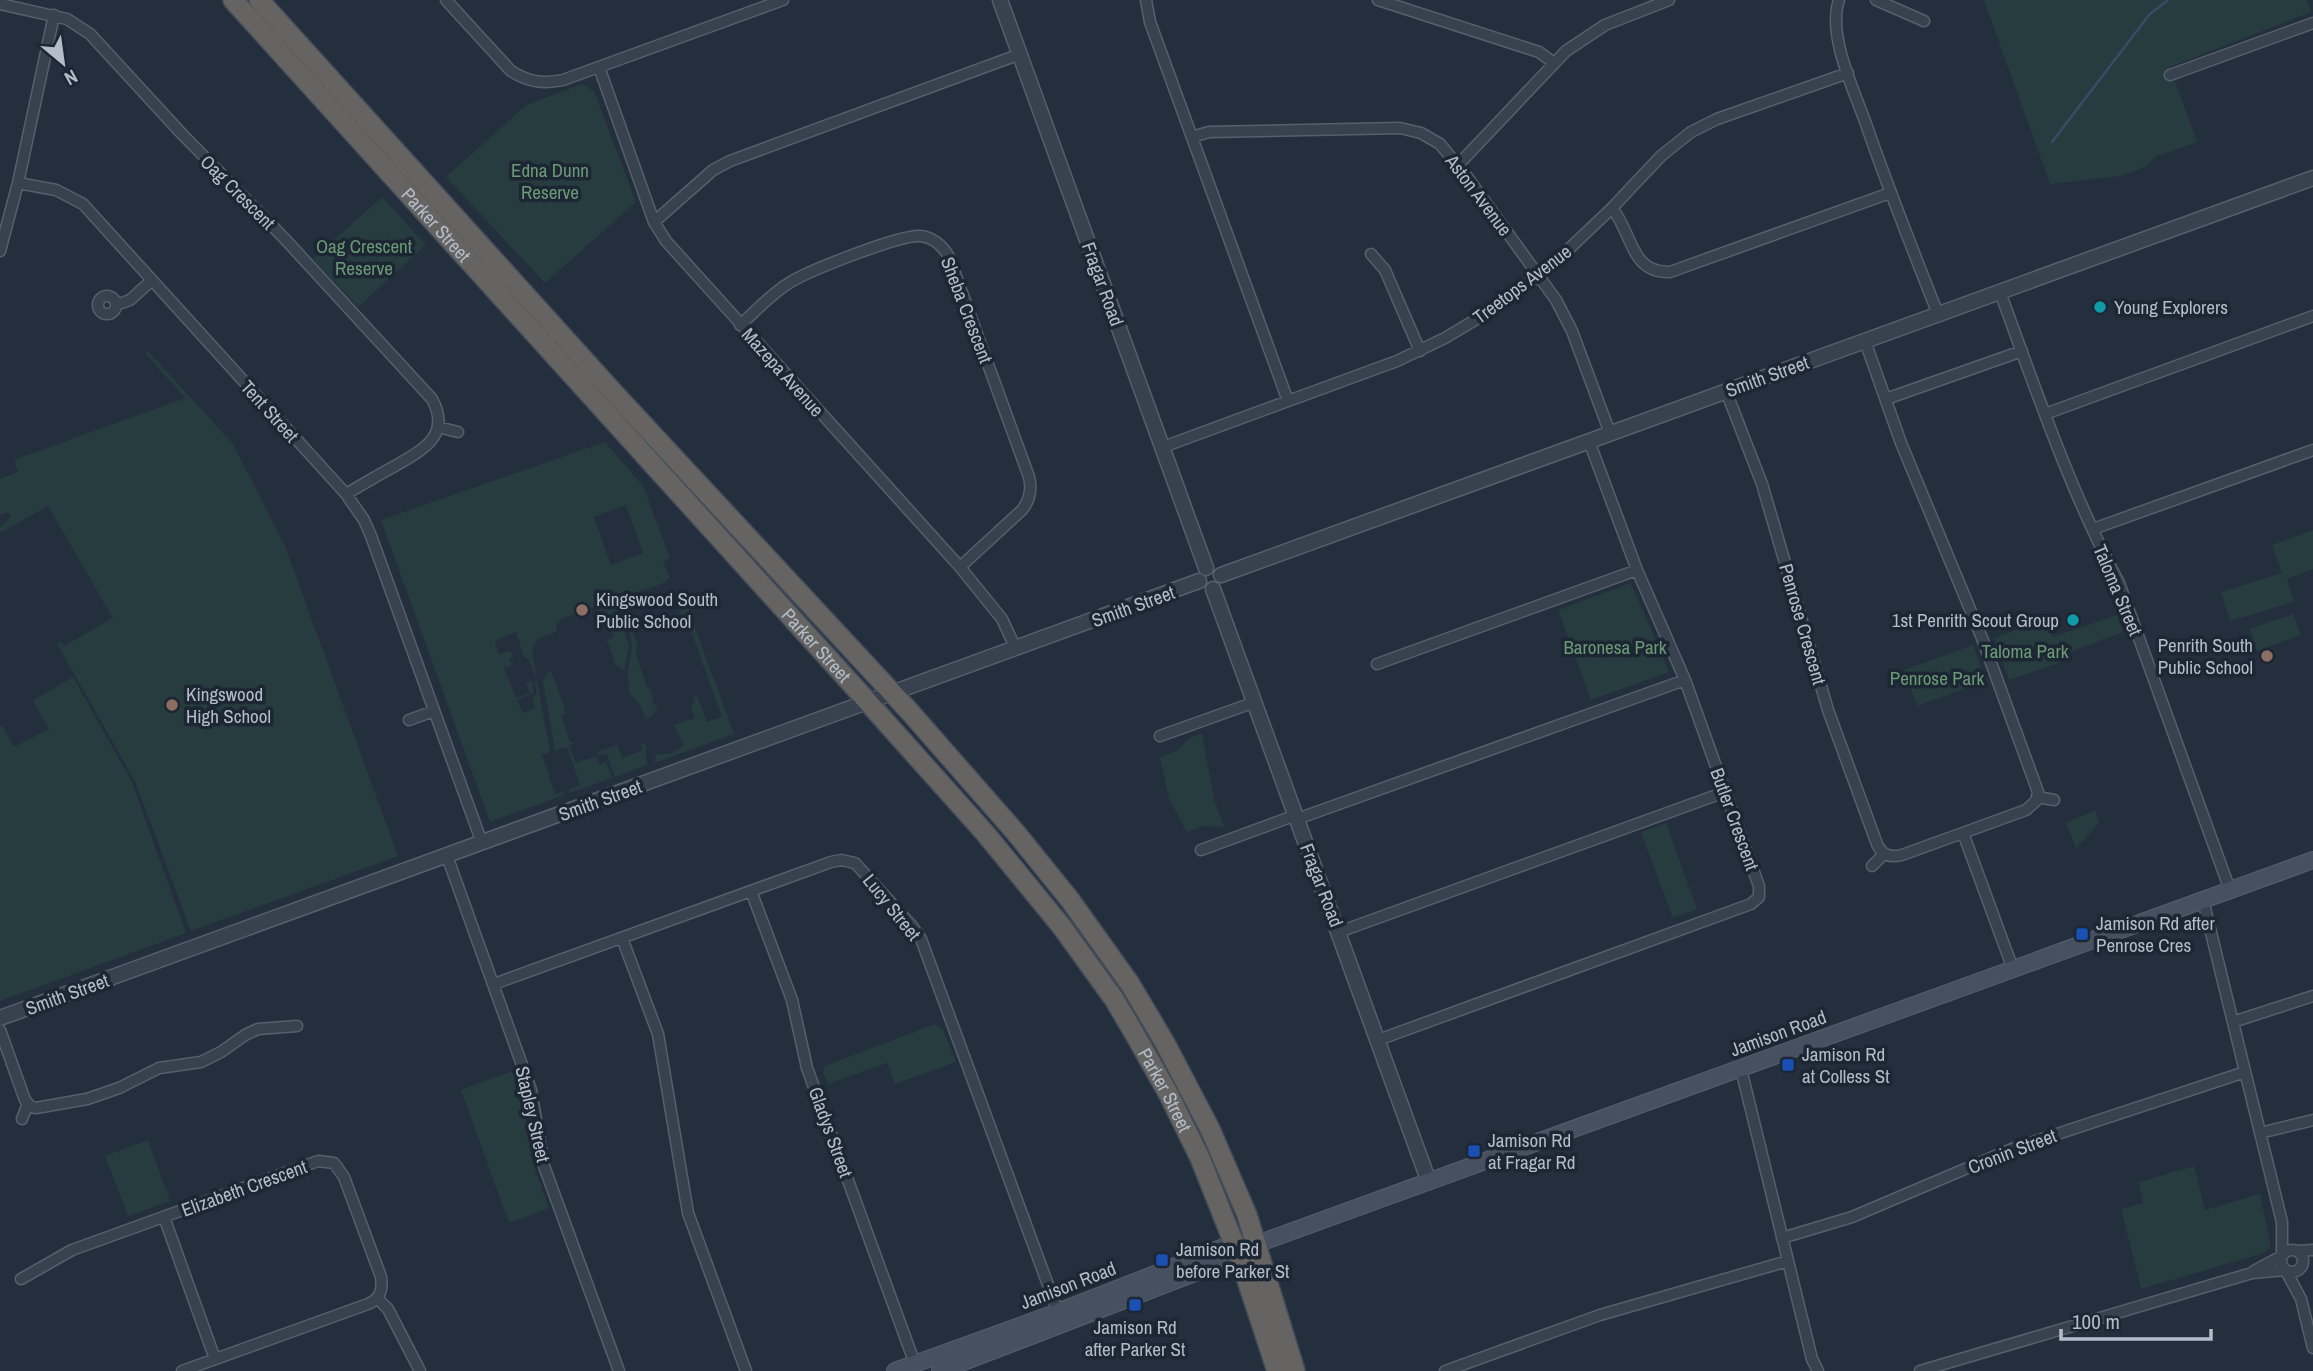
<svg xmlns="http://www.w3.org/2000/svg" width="2313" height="1371" font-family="'Archivo Narrow',sans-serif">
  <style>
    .green { fill: #263c3f; fill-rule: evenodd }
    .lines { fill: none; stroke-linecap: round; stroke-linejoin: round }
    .stream { stroke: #394c67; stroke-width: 2.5 }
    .minor-casing { stroke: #565f6c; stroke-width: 13 }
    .tertiary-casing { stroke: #565f6c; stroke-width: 17 }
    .secondary-casing { stroke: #565f6c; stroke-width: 18 }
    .trunk-casing { stroke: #434c59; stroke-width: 22 }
    .minor { stroke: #38414e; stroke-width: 10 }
    .tertiary { stroke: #38414e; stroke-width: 14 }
    .secondary { stroke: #465061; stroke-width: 16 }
    .trunk { stroke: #656462; stroke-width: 19 }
    .culture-dot { fill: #0f9aa8; stroke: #1d2633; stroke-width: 2.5 }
    .education-dot { fill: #8d6e63; stroke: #1d2633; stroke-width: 2.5 }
    .transit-dot { fill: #1a4fb4; stroke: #1d2633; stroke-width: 2.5 }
    .labels { text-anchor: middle; stroke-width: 7; stroke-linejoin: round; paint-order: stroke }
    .park-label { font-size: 19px; fill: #6b9a76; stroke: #1d2633 }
    .street-label { font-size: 19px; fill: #b4bcc9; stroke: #1d2633 }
    .poi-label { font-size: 19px; fill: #b4bcc9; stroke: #1d2633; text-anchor: start }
  </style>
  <rect width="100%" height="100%" fill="#242f3e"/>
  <path class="green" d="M1984,0H2307L2311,12L2170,67L2197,142L2155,157L2147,166L2121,176L2050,184Z
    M582,84L594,91L636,202L545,283L446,177L526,105Z
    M382,197L426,245L358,307L313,259Z
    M149,352L233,444L285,546L398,856L191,931L135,781L57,644L62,642L64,646L113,618L48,506L0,533V527L11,517L8,512L0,515V479L18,472L14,460L185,398L145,353Z
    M605,442L643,486L670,558L663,561L670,578L666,579L667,582L614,600L629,646L624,670L615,664L607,640L614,637L604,610L598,611L595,606L563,618L557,624L556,632L539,638L532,648L537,679L529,660L524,657L516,632L495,641L499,654L509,651L514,656L509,659L511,664L518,662L504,668L516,698L530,693L526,683L532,681L534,693L517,700L523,713L535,708L532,698L537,695L535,682L537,681L550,752L542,755L555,794L563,791L564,795L490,822L381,520ZM626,505L643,553L611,565L594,517Z
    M2313,530V569L2287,579L2294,602L2230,621L2221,592L2282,573L2272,545Z
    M1631,583L1669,672L1591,700L1558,610Z
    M683,595L734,734L654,763L656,755L672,753L684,745L672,722L674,725L695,718L691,705L695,703L693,697L697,696L707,722L722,717L690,628L687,629L674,598Z
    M2293,614L2301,635L2257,651L2250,629Z
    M2117,615L2123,632L2060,656L2061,662L2009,680L1994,638L2046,619L2053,637Z
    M632,631L638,646L635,652L648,689L650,688L654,704L658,710L646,720L640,704L629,693L628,670L632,647L630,632Z
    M1973,645L1986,681L1917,706L1904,670Z
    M551,671L564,706L565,713L561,715L570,742L576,743L569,746L576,763L597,756L600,765L606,762L612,778L570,793L569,789L580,785L567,747L555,750L543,682L546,674Z
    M73,677L132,782L186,933L0,1001V726L2,725L14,747L49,729L33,701Z
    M1202,733L1214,799L1224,827L1204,826L1187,832L1169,799L1160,757L1176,751L1190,738Z
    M645,743L647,765L615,777L607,753L598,756L597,752L617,745L622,758L643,750L641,744Z
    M2095,811L2099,823L2076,849L2066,822Z
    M1666,823L1697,909L1673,918L1641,832Z
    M935,1024L943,1029L956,1062L895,1084L887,1063L828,1084L823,1073L825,1066Z
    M513,1071L522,1093L532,1161L549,1208L509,1223L461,1090Z
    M148,1140L170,1201L128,1216L105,1156Z
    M2194,1166L2205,1210L2260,1194L2271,1246L2264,1253L2141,1289L2121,1209L2143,1203L2139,1182Z"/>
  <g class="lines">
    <path class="stream" d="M2052,142L2149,15L2168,0"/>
    <g class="minor-casing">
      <path id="minor" d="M446,0L511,71C528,82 543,84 563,80L783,0
        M1146,0L1150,22L1288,401
        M1378,0L1539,52L1554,63
        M1839,0C1827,35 1854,90 1866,124C1888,188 1913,251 1938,314
        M1876,0L1924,21
        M0,4L67,19L90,34L181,133L284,238L432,399C452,436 422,450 395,466C378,475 362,485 346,494
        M599,67L654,222L666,241L960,567L1002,619L1016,649
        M2170,75L2313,23
        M1192,137L1209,132L1400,128L1421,133L1440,144L1468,178L1556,300L1572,331L1610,433
        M1458,165L1566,51L1605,25L1669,0
        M18,183L56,190L83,204L346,494L364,520L371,536L482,843
        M1612,208C1633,234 1630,273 1670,272L1890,193
        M654,222L713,170L730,161L1020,54
        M0,251L18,183L54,15
        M1371,254L1385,270L1420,351
        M2000,292C2036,390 2070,491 2119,583L2230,890
        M98 305a9 9 0 1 1 18 0a9 9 0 1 1-18 0Z
        M116,305L130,300L151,281
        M740,325C756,311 771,294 789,283C808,271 901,234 920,236C933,237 943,246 949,257L1029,477C1032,489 1030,500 1022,510L960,567
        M1726,391L1762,484L1828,710L1877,844C1882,855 1890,858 1902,855L2026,810L2036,801L2038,792L1982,638L1901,443L1865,341
        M1886,399L2022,351
        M2045,414L2313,316
        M438,427L458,432
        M1163,447L1397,361L1445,338L1495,308L1551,266L1612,208L1661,156L1691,132L1717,119L1848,73
        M2093,529L2313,450
        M1377,664L1637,570
        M409,720L434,711
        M1160,736L1255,702
        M2037,797L2054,800
        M1297,819L1685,680
        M1963,833L2013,969
        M1201,850L1296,815
        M447,856L531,1090L544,1166L619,1371
        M1872,866L1884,854
        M751,891L792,1000L807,1068L915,1364
        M2203,900L2282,1222V1256
        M1339,932L1725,792
        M622,938L658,1034L688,1213L746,1371
        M494,984L831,862L841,860L855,863L912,926L921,939L1058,1312
        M2233,1022L2313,996
        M0,1030L25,1100L30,1106L36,1108L87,1099L119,1088L159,1068L201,1062L221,1052L245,1035L258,1029L297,1026
        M1378,1040L1751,904L1759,897V886L1685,680L1637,570L1589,441
        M1741,1069L1812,1359L1818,1371
        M22,1119L28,1104
        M2260,1133L2313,1120
        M164,1217L215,1359
        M1782,1238L1852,1217L2012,1149L2245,1072
        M2281 1261a11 11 0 1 1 22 0a11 11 0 1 1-22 0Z
        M2298,1251L2313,1250
        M2254,1271L2282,1256
        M2286,1271L2301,1299L2313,1348
        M21,1279L72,1250L318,1161L334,1163L344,1177L381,1277C383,1290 380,1299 368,1304L182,1371
        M377,1298L388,1309L420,1371
        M1445,1371L1600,1315L1788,1261
        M1920,1371L2252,1273L2285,1270"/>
    </g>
    <g class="tertiary-casing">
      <path id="tertiary" d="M1000,0L1206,568
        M1221,575L2313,178
        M1213,589L1429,1182
        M0,1018L1199,581"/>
    </g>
    <g class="secondary-casing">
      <path id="secondary" d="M895,1371L1058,1312L1234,1243H1243
        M940,1371L1239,1256L1257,1244L2313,860"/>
    </g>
    <g class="trunk-casing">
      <g id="trunk">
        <path id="s1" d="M233,0L867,701L985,833L1062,927L1114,999L1134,1033L1168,1093L1200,1158L1239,1256L1277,1371"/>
        <path d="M259,0L615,394L910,712L1016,833L1070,900L1130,984L1165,1043L1210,1129L1247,1215L1295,1371"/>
      </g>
    </g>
    <use href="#minor" class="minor"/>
    <use href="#tertiary" class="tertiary"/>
    <use href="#secondary" class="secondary"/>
    <use href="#trunk" class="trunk"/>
  </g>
  <g class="culture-dot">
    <circle cx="2100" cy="307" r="7"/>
    <circle cx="2073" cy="620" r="7"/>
  </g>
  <g class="education-dot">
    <circle cx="582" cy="610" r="7"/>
    <circle cx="2267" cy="656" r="7"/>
    <circle cx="172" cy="705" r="7"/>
  </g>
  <g class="transit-dot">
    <rect x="2075" y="927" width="14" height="14" rx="3.5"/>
    <rect x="1781" y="1058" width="14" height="14" rx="3.5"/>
    <rect x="1467" y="1144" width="14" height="14" rx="3.5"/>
    <rect x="1155" y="1253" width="14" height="14" rx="3.5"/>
    <rect x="1128" y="1298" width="14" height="14" rx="3.5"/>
  </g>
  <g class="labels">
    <g class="park-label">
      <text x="550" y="177">Edna Dunn<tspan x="550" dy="22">Reserve</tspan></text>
      <text x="364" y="253">Oag Crescent<tspan x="364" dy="22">Reserve</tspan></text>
      <text x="1615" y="654">Baronesa Park</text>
      <text x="2025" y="658">Taloma Park</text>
      <text x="1937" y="685">Penrose Park</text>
    </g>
    <g class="street-label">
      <text transform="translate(238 192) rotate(45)" y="7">Oag Crescent</text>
      <text transform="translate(1479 195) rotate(53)" y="7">Aston Avenue</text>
      <text dy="7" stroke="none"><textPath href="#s1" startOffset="303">Parker Street</textPath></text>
      <text transform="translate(1103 284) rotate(70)" y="7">Fragar Road</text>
      <text transform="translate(1522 284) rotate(-37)" y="7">Treetops Avenue</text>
      <text transform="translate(967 310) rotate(69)" y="7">Sheba Crescent</text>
      <text transform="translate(783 372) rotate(48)" y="7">Mazepa Avenue</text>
      <text transform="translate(1767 376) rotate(-20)" y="7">Smith Street</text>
      <text transform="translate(270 411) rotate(48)" y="7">Tent Street</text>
      <text transform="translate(2118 590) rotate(67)" y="7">Taloma Street</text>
      <text transform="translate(1133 606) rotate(-20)" y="7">Smith Street</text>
      <text transform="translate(1803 624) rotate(74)" y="7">Penrose Crescent</text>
      <text dy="7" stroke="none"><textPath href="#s1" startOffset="870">Parker Street</textPath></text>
      <text transform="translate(600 800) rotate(-20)" y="7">Smith Street</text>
      <text transform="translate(1735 819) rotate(70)" y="7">Butler Crescent</text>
      <text transform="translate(1322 885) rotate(69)" y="7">Fragar Road</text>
      <text transform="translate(892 907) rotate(51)" y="7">Lucy Street</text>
      <text transform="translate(67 994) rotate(-20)" y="7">Smith Street</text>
      <text transform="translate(1778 1033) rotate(-20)" y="7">Jamison Road</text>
      <text dy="7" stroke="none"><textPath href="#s1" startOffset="1437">Parker Street</textPath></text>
      <text transform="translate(533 1114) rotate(77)" y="7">Stapley Street</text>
      <text transform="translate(831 1132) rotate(70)" y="7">Gladys Street</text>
      <text transform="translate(2012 1151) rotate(-21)" y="7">Cronin Street</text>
      <text transform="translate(244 1188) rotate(-20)" y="7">Elizabeth Crescent</text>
      <text transform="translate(1068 1285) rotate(-21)" y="7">Jamison Road</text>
    </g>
    <g class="poi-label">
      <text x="2114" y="314">Young Explorers</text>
      <text x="596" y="606">Kingswood South<tspan x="596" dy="22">Public School</tspan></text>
      <text x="2059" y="627" text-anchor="end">1st Penrith Scout Group</text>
      <text x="2253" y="652" text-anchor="end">Penrith South<tspan x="2253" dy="22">Public School</tspan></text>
      <text x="186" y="701">Kingswood<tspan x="186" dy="22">High School</tspan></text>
      <text x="2096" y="930">Jamison Rd after<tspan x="2096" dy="22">Penrose Cres</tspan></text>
      <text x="1802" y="1061">Jamison Rd<tspan x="1802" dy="22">at Colless St</tspan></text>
      <text x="1488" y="1147">Jamison Rd<tspan x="1488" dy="22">at Fragar Rd</tspan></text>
      <text x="1176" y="1256">Jamison Rd<tspan x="1176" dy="22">before Parker St</tspan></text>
      <text x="1135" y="1334" text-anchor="middle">Jamison Rd<tspan x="1135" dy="22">after Parker St</tspan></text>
    </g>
  </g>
  <g transform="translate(63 63) rotate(151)" stroke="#1d2633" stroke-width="5" paint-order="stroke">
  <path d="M0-5L12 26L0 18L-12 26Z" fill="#b4bcc9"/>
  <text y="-10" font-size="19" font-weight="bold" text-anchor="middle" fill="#b4bcc9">N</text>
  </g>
  <path d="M2061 1329v10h150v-10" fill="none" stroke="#b4bcc9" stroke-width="3.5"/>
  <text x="2072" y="1329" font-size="21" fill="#b4bcc9" stroke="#1d2633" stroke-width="5" paint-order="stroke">100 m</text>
</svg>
